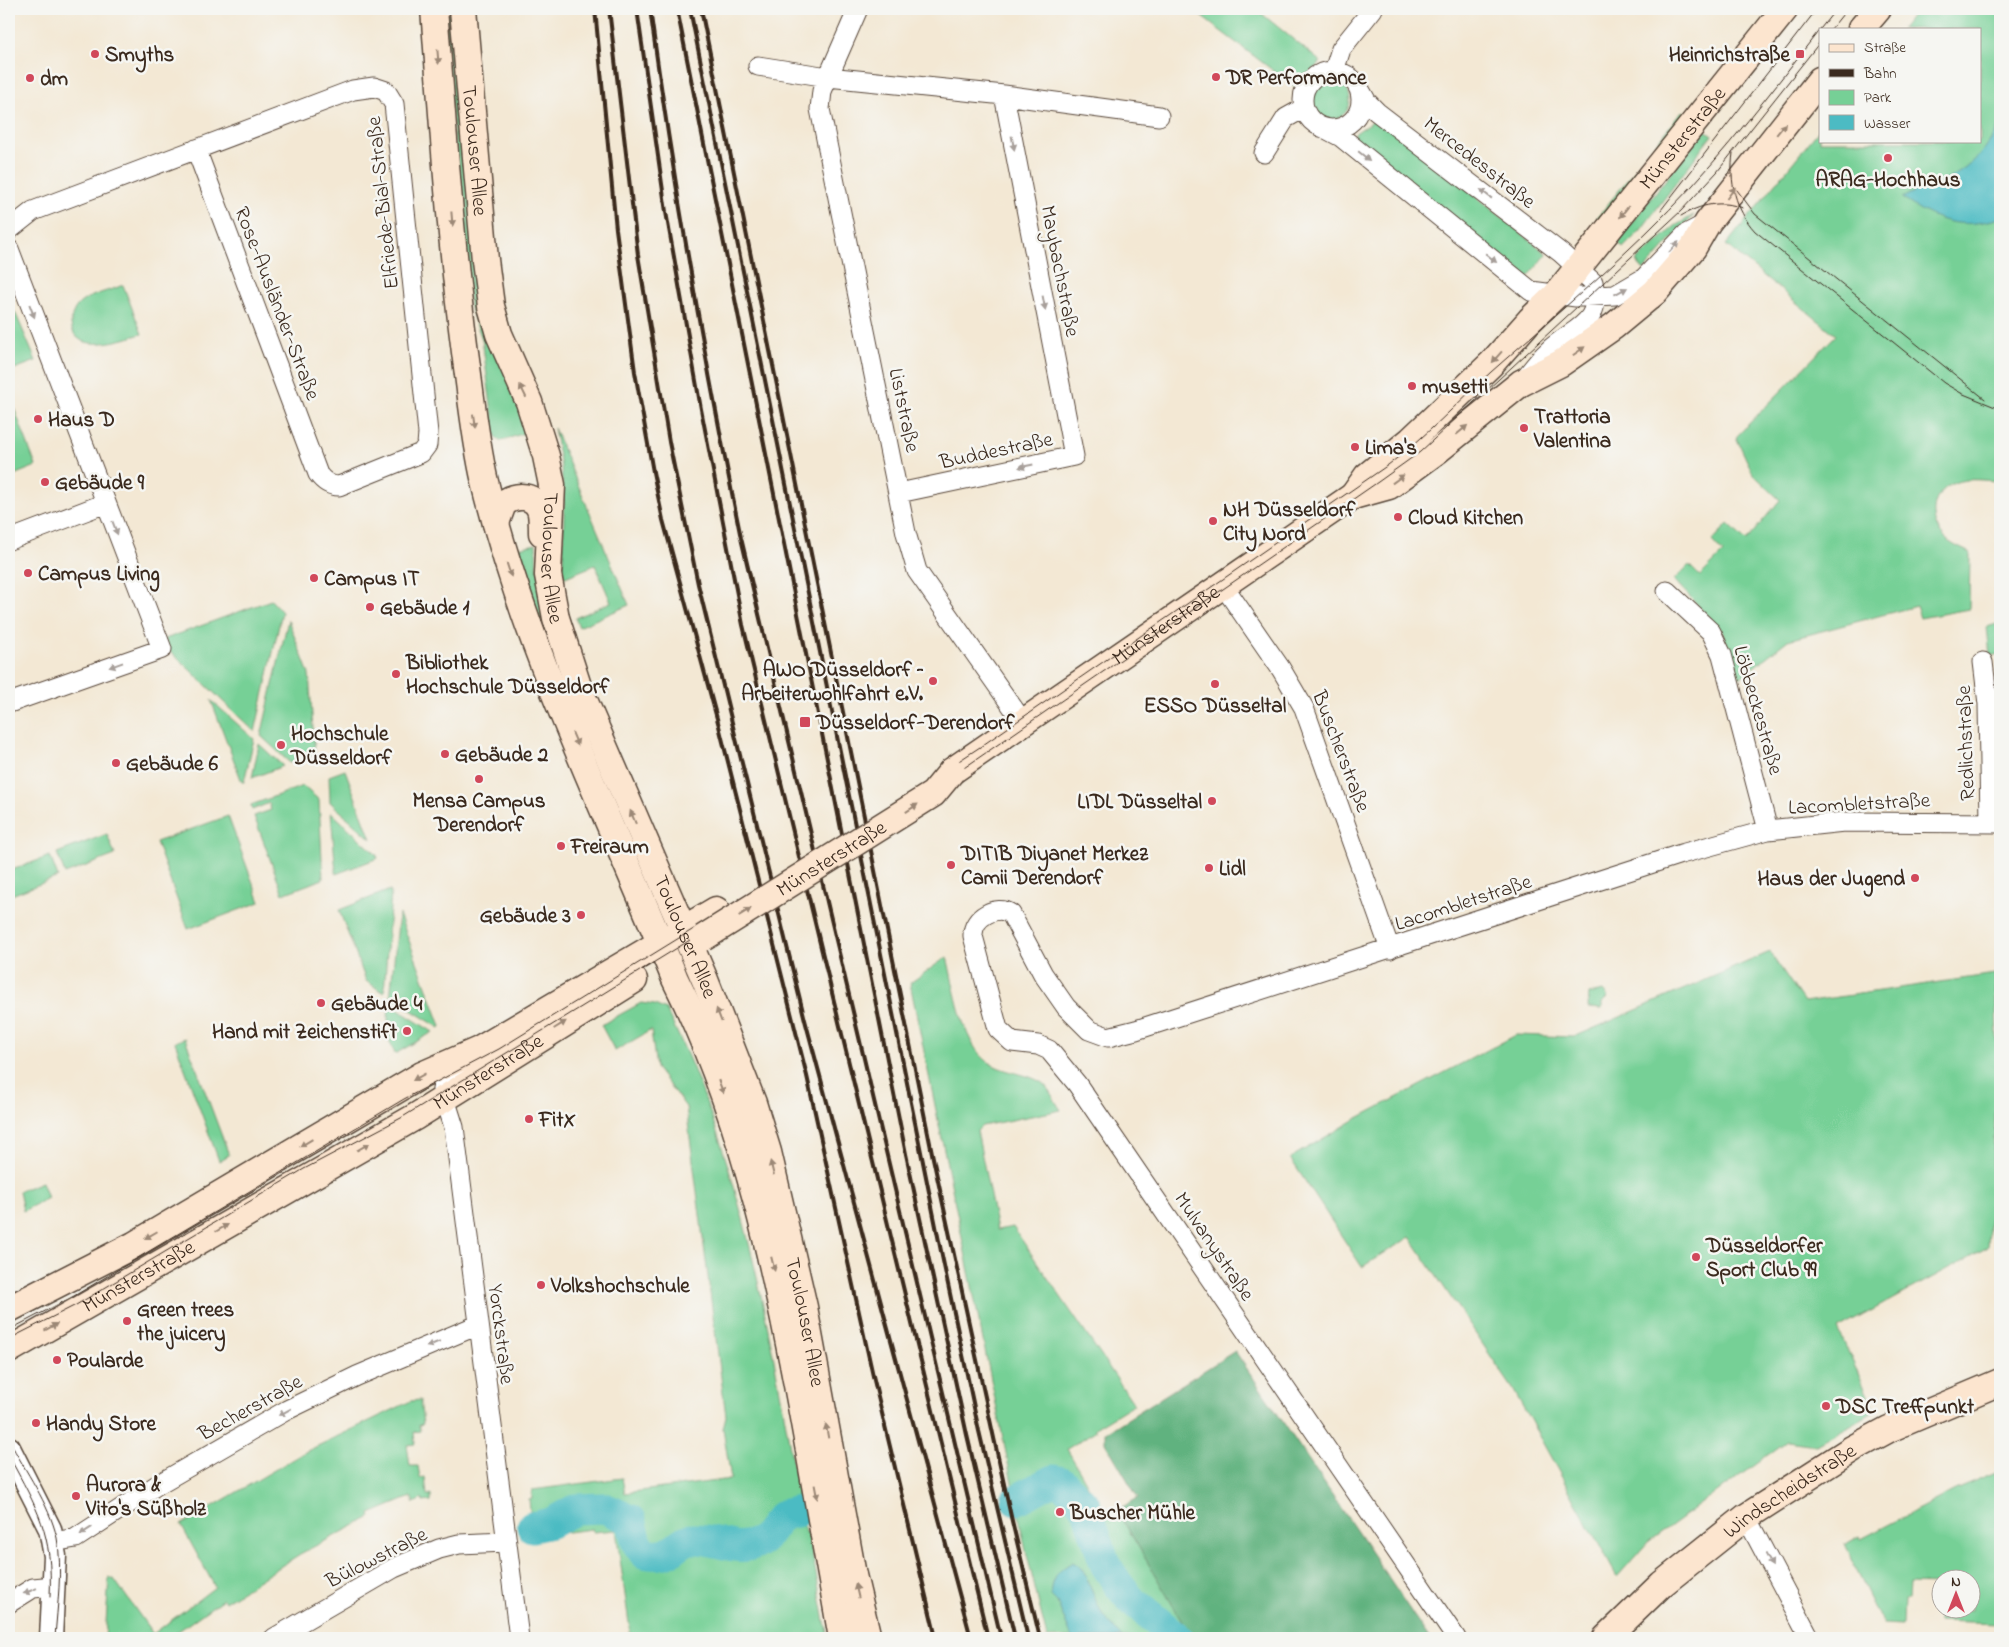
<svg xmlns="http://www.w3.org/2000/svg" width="2009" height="1647" font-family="'Indie Flower',sans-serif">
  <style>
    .green { fill: #76d096; stroke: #587d5a; fill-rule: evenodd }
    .forest { fill: #60b27f; stroke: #4e6e4e }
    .water { fill: #4cbbc3; stroke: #447270 }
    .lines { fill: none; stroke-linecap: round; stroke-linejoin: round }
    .river { stroke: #4cbbc3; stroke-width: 31 }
    .minor-casing { stroke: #574639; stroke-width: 21 }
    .tertiary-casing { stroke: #574639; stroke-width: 25 }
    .secondary-casing { stroke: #574639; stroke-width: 29 }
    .minor { stroke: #fff; stroke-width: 19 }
    .tertiary { stroke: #fff; stroke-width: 22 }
    .secondary { stroke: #fce5cf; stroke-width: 26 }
    .tram { stroke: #3b2a1e; stroke-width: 1 }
    .rail { stroke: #3b2a1e; stroke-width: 4 }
    .secondary-bridge-casing { stroke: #574639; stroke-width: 29; stroke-linecap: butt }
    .secondary-bridge { stroke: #fce5cf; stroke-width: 26 }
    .oneway { fill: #9c8876 }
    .oneway2 { fill: #a79f9a }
    .poi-dot { fill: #d1495b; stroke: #f6f6f2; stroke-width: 2 }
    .labels { text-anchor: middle; stroke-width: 5; stroke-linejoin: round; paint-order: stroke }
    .poi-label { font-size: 21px; font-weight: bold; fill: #3b2a1e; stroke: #f6f6f2; text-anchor: start }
    .street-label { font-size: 21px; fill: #3b2a1e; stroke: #f6f6f2 }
  </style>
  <rect width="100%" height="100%" fill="#f6f6f2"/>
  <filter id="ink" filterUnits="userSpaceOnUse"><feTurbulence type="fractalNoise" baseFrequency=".02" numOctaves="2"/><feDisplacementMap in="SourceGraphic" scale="10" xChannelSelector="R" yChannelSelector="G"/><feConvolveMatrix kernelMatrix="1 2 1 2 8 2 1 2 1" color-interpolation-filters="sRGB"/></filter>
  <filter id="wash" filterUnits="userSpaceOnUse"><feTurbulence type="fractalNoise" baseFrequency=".0096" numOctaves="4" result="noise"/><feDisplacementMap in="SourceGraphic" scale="20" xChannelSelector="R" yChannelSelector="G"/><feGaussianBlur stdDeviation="1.12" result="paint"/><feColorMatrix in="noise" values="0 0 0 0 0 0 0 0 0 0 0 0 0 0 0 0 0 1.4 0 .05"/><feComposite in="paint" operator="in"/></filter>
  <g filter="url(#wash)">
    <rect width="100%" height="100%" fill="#f3e8d4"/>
    <path class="green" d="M442,9H456L480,288L527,432L501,441L497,439L495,435L482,339L470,307Z
      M1194,9H1256L1321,62L1295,87L1194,11Z
      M1917,9H2000V481C1986,481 1968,477 1954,483C1932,492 1927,519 1944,537C1951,545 1961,548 1970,553L1969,609L1920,618L1916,606L1788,640L1740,678L1722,631L1674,580L1689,565L1700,576L1723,553L1712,541L1728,524L1746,541L1780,500L1753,474L1736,437L1836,335L1726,245L1820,129V141H1980V29H1901Z
      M1312 100a19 19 0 1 1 38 0a19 19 0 1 1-38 0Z
      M1682,111L1686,114L1598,224L1597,218Z
      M1373,121H1383L1547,254L1528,277L1354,141V134Z
      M1705,130L1712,135L1640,231L1623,248L1617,241Z
      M1694,215L1644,270L1636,261L1675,226Z
      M123,285L142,334C122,339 75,357 71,324C71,316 74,308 80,303C91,294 110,291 123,285Z
      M15,312L36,361L9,371V314Z
      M9,395L36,466L9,477Z
      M554,428L629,605L579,627L575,618L611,602L595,565L563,578L564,504L561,467Z
      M536,544L537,567L592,754L509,550Z
      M271,600L282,612L255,732L168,649L165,639Z
      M288,620L309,674L315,755L290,763L261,736Z
      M2000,623V654L1990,656L1987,627Z
      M211,700L254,739L244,782H242Z
      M259,744L283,766L252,778Z
      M345,770L371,839L330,802L329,776Z
      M303,786L319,800L323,879L283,894L254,816L271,810L269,803L252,810L251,805Z
      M331,812L376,854L378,858L336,874Z
      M228,816L260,902L188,929L156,842Z
      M107,834L115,855L65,874L57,853Z
      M50,856L58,877L9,896V871Z
      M390,890L391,894L384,993L366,981L339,910Z
      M399,914L441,1026L440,1028L390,997Z
      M1770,952L1804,1002L1995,974L1998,1065L1988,1247L1838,1329L1875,1411L1816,1445L1787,1441L1648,1542L1617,1577L1513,1389L1410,1237L1362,1267L1290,1158L1356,1119L1516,1035L1574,1037Z
      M947,957C955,988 961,1041 987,1061C1002,1073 1024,1072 1041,1082C1049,1087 1055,1102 1061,1110L982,1126L977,1131L997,1230L1013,1227L1134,1404L1095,1428V1431L1067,1449L1105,1515L1117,1510L1192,1638H1047L1026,1551L910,983Z
      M1603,991L1608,997L1602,1003V1009L1588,1008L1589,994Z
      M641,1003L655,1005L666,1010C747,1167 774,1360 805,1533L808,1531L828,1638H631L616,1530L593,1532L592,1529L543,1535V1532L532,1533L529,1499L532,1498V1490L622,1478L625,1493L731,1479L723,1428L726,1416L686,1107L656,1068L651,1030L615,1051L601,1025Z
      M389,1004L433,1032L395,1054L387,1035Z
      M185,1038L229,1155L219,1161L175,1042Z
      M42,1182L48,1198L23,1211L19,1191Z
      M420,1400L423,1424L419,1425L420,1431L414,1432L415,1444L407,1445L410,1466H418L420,1478L425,1477L427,1495H431V1501L423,1502L422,1499L414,1503L411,1497L370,1514L371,1517L300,1554L225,1602L223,1599L169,1638H105L109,1577L114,1579L153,1634L215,1587L181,1525L305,1452L411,1401Z
      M1996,1473L2000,1487V1624L1938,1622L1939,1585L1909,1584L1908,1600H1904L1903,1625L1883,1624L1844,1545L1860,1536L1861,1539L1955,1490ZM1942,1580H1972V1610H1942Z"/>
    <path class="forest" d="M1235,1351L1429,1638H1192L1117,1510L1138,1498L1105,1442V1433Z"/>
    <path class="water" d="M2000,121V218C1960,230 1936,222 1902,198L1931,183L1933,185C1964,175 1989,151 2000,121Z
      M1073,1562L1082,1568L1101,1612L1122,1638H1072L1057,1602L1051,1596C1049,1580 1059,1569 1073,1562Z"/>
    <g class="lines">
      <path class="river" d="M1016,1500L1053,1480L1062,1482L1086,1506L1105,1564L1118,1584L1130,1599L1178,1638
        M532,1527L551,1523L576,1509L604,1508L631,1520L637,1543L644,1553C676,1560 676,1539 693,1539C717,1538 732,1553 757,1543C769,1538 773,1522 784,1515C788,1513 794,1513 799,1511"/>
    </g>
  </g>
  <g filter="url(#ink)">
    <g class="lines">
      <g class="minor-casing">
        <path id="minor" d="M858,9L822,91L820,109L906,533L917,571L1023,722
          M758,66L828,77L1004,95L1159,116
          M1303 100a29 29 0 1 1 58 0a29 29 0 1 1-58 0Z
          M1334,71L1341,49L1373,9
          M1359,88L1367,102L1377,112L1561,253L1593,282C1604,325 1573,327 1548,351C1539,359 1532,369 1525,378
          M1324,128L1341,137L1531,291L1576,297L1615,295L1644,278L1686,234L1707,223
          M1264,153L1286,118L1304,108
          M9,230L33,211L353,90L374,87L386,91L394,104L428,433L427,445L421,453L339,486C329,486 323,481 318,474L196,149
          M9,249L162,649L9,703
          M899,493L1074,456L1004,95
          M9,540L106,503
          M1223,585L1281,669L1304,708L1390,949
          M1667,591L1711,632L1722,655L1768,830
          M1983,662L1988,704L1990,822
          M470,1059L442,1089L454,1127L519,1638
          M1746,1517L1810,1638
          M53,1542L76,1538L157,1485L287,1410L357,1376L478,1325
          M9,1603L33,1588L54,1586
          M274,1638L394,1568L439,1549L459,1544L506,1542
          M1456,1638L1077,1084L1049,1050L1038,1045L1012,1042L998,1029L973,936C972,917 997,904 1011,914L1043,974L1066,1007L1089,1030L1108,1037L1136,1030L1681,854L1768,830L1844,822L2000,823"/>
      </g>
      <g class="tertiary-casing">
        <path id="tertiary" d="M9,1448L50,1529L55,1556L51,1638"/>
      </g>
      <g class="secondary-casing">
        <g id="secondary">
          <path d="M434,9C443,123 450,238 465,352C471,395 475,440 485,482C527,655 609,815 675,979C746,1121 778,1278 806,1434C818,1502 830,1570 842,1638"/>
          <path id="s1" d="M463,9L485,260L491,306L499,334L529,402L546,456L552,485L548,575L556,618L578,686L705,980L753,1103L768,1152L804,1307L853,1575L868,1638"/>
          <path d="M1861,29L1878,9"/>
          <path id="s2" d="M1353,496L1367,476L1411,440L1491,364L1530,320L1556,295L1785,9"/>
          <path d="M496,523L503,504C515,493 537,494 541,513C542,519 542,527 542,533"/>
          <path id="s3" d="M952,771L1353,496L1389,486L1438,450L1521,383L1561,363L1614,326L1655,292L1693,248L1708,222L1820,80"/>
          <path d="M9,1309L134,1245L422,1075L479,1050L716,910"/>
          <path id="s4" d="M9,1350L415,1117L634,980"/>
          <path id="s5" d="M1606,1638L1662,1584L1746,1517L1852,1449L1889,1429L2000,1382"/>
        </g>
      </g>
      <use href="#minor" class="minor"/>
      <use href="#tertiary" class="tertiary"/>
      <use href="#secondary" class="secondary"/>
      <path class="tram" d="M1831,29L1847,9
        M1733,153C1729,182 1735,209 1755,231L1944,383L1961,393L2000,409
        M1737,190L1755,214L1985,399
        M1661,210L1817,9
        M1681,216C1701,204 1721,200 1743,208
        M9,1330L74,1296L404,1099L499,1049L851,832L980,747L1388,465C1426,437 1457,403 1491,372C1560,311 1631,252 1693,185C1744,129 1789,68 1836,9
        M9,1339L76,1305L304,1169L401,1118L872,828L961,770L1378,482L1420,452L1447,427L1681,211L1717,172L1820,42
        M9,1440C25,1471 49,1503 57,1538C63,1569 57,1606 55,1638
        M9,1456C38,1511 53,1532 50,1597"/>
      <path class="rail" d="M595,9L616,229L635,372L653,472L663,520L719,726L807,1076L873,1376L936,1638
        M609,9L638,255L669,442L698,584L805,1020L971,1638
        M637,9L666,212L701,409L743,625L988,1638
        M650,9C674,186 705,362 741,538L1001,1638
        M677,9L906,1154L967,1435L1015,1638
        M690,9L942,1256L979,1431L1028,1638
        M701,9L933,1158L1012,1521L1040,1638"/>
      <g class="secondary-bridge-casing">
        <g id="secondary-bridge">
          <path id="s6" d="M703,938L933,794L952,771"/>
        </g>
      </g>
      <use href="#secondary-bridge" class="secondary-bridge"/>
    </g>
    <defs><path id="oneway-solid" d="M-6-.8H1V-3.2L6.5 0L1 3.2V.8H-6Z" transform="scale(1.25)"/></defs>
    <g class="oneway">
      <use href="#oneway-solid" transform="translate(438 57) rotate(85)"/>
      <use href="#oneway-solid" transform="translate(1781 129) rotate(-51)"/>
      <use href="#oneway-solid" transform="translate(1731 193) rotate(-53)"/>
      <use href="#oneway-solid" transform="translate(1624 212) rotate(128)"/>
      <use href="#oneway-solid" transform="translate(452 219) rotate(85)"/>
      <use href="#oneway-solid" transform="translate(1579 351) rotate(-35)"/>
      <use href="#oneway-solid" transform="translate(1497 357) rotate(131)"/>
      <use href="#oneway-solid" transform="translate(523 391) rotate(-116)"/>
      <use href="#oneway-solid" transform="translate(474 421) rotate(82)"/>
      <use href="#oneway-solid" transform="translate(1462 430) rotate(-40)"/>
      <use href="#oneway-solid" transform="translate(1398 479) rotate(-36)"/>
      <use href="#oneway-solid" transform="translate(509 570) rotate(72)"/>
      <use href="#oneway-solid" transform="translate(575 739) rotate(67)"/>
      <use href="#oneway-solid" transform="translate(912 808) rotate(-34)"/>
      <use href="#oneway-solid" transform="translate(633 817) rotate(-113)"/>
      <use href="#oneway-solid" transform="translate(745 912) rotate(-32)"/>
      <use href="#oneway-solid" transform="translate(719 1015) rotate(-111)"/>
      <use href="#oneway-solid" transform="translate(560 1025) rotate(-32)"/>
      <use href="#oneway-solid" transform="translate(419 1077) rotate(151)"/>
      <use href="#oneway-solid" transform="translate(721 1087) rotate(69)"/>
      <use href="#oneway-solid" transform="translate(306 1143) rotate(149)"/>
      <use href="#oneway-solid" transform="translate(363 1147) rotate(-30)"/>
      <use href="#oneway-solid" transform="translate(772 1168) rotate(-104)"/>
      <use href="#oneway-solid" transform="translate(222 1228) rotate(-30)"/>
      <use href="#oneway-solid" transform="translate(151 1235) rotate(150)"/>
      <use href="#oneway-solid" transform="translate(773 1264) rotate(76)"/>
      <use href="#oneway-solid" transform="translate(51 1327) rotate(-29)"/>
      <use href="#oneway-solid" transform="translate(827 1431) rotate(-100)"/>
      <use href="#oneway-solid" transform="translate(816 1492) rotate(79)"/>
      <use href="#oneway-solid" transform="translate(857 1591) rotate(-103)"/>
    </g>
    <g class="oneway2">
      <use href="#oneway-solid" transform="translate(1013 143) rotate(79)"/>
      <use href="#oneway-solid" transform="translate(1364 156) rotate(39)"/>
      <use href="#oneway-solid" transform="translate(1486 194) rotate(-142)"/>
      <use href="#oneway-solid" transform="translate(1674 247) rotate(-48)"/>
      <use href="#oneway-solid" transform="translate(1491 258) rotate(39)"/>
      <use href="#oneway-solid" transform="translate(1621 291) rotate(-28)"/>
      <use href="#oneway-solid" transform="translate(1044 303) rotate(79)"/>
      <use href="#oneway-solid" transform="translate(32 311) rotate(69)"/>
      <use href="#oneway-solid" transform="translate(1026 466) rotate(168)"/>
      <use href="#oneway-solid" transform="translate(115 528) rotate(69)"/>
      <use href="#oneway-solid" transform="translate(116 665) rotate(160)"/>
      <use href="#oneway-solid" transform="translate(433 1344) rotate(157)"/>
      <use href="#oneway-solid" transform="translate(285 1412) rotate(152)"/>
      <use href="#oneway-solid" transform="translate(86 1531) rotate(147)"/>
      <use href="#oneway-solid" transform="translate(1769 1560) rotate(62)"/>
      <use href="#oneway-solid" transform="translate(30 1591) rotate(158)"/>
    </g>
  </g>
  <g class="poi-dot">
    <circle cx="95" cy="54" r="5"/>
    <rect x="1795" y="49" width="10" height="10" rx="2.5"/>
    <circle cx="1216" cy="77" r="5"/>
    <circle cx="30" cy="78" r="5"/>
    <circle cx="1888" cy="158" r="5"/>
    <circle cx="1412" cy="386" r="5"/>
    <circle cx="38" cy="419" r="5"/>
    <circle cx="1524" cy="428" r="5"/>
    <circle cx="1355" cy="447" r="5"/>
    <circle cx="45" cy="482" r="5"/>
    <circle cx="1398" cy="517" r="5"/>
    <circle cx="1213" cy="521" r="5"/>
    <circle cx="28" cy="573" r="5"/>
    <circle cx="314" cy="578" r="5"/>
    <circle cx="370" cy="607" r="5"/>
    <circle cx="396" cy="674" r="5"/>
    <circle cx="933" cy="681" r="5"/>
    <circle cx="1215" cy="684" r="5"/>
    <rect x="799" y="716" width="12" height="12" rx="2.5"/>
    <circle cx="281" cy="745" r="5"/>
    <circle cx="445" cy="754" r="5"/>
    <circle cx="116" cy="763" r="5"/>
    <circle cx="479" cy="779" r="5"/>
    <circle cx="1212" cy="801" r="5"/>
    <circle cx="561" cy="846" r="5"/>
    <circle cx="951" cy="865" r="5"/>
    <circle cx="1209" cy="868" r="5"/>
    <circle cx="1915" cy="878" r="5"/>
    <circle cx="581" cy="915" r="5"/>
    <circle cx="321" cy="1003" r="5"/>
    <circle cx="407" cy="1031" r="5"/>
    <circle cx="529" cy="1119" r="5"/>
    <circle cx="1696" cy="1257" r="5"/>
    <circle cx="541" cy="1285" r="5"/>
    <circle cx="127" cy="1321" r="5"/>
    <circle cx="57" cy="1360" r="5"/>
    <circle cx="1826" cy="1406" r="5"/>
    <circle cx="36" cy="1423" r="5"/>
    <circle cx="76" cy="1496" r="5"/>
    <circle cx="1060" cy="1512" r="5"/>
  </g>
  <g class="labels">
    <g class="poi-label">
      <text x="105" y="61">Smyths</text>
      <text x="1790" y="61" text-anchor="end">Heinrichstraße</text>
      <text x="1226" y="84">DR Performance</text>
      <text x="40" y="85">dm</text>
      <text x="1888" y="186" text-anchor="middle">ARAG-Hochhaus</text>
      <text x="1422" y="393">musetti</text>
      <text x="1534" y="423">Trattoria<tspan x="1534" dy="24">Valentina</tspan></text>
      <text x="48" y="426">Haus D</text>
      <text x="1365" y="454">Lima's</text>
      <text x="55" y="489">Gebäude 9</text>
      <text x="1223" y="516">NH Düsseldorf<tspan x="1223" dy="24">City Nord</tspan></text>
      <text x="1408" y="524">Cloud Kitchen</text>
      <text x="38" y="580">Campus Living</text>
      <text x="324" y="585">Campus IT</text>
      <text x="380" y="614">Gebäude 1</text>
      <text x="406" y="669">Bibliothek<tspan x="406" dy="24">Hochschule Düsseldorf</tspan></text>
      <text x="923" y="676" text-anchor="end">AWO Düsseldorf –<tspan x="923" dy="24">Arbeiterwohlfahrt e.V.</tspan></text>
      <text x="1215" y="712" text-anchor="middle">ESSO Düsseltal</text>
      <text x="816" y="729">Düsseldorf-Derendorf</text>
      <text x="291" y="740">Hochschule<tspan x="291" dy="24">Düsseldorf</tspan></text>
      <text x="455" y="761">Gebäude 2</text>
      <text x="126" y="770">Gebäude 6</text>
      <text x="479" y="807" text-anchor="middle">Mensa Campus<tspan x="479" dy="24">Derendorf</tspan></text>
      <text x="1202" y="808" text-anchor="end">LIDL Düsseltal</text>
      <text x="571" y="853">Freiraum</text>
      <text x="961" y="860">DITIB Diyanet Merkez<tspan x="961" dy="24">Camii Derendorf</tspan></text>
      <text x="1219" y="875">Lidl</text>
      <text x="1905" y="885" text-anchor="end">Haus der Jugend</text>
      <text x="571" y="922" text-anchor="end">Gebäude 3</text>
      <text x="331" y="1010">Gebäude 4</text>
      <text x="397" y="1038" text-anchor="end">Hand mit Zeichenstift</text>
      <text x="539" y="1126">FitX</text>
      <text x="1706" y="1252">Düsseldorfer<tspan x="1706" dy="24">Sport Club 99</tspan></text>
      <text x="551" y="1292">Volkshochschule</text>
      <text x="137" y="1316">Green trees<tspan x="137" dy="24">the juicery</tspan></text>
      <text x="67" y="1367">Poularde</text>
      <text x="1836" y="1413">DSC Treffpunkt</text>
      <text x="46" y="1430">Handy Store</text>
      <text x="86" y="1491">Aurora &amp;<tspan x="86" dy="24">Vito's Süßholz</tspan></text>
      <text x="1070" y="1519">Buscher Mühle</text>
    </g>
    <g class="street-label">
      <text dy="7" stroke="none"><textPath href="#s2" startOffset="488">Münsterstraße</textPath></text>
      <text dy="7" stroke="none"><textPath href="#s1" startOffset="142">Toulouser Allee</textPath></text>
      <text transform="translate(1480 162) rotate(38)" y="7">Mercedesstraße</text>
      <text transform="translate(382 203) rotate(-96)" y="7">Elfriede-Bial-Straße</text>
      <text transform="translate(1061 271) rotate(79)" y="7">Maybachstraße</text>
      <text transform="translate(278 303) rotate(69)" y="7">Rose-Ausländer-Straße</text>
      <text transform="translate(905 410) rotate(78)" y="7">Liststraße</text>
      <text transform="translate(996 450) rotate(-12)" y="7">Buddestraße</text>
      <text dy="7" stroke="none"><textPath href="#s1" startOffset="561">Toulouser Allee</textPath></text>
      <text dy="7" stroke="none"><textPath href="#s3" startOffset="259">Münsterstraße</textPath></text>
      <text transform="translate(1759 710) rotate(74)" y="7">Löbbeckestraße</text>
      <text transform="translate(1965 743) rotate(-92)" y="7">Redlichstraße</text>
      <text transform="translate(1342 751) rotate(69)" y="7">Buscherstraße</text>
      <text transform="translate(1859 803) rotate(-3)" y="7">Lacombletstraße</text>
      <text dy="7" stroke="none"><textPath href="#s6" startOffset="151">Münsterstraße</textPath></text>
      <text transform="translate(1463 902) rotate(-18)" y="7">Lacombletstraße</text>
      <text dy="7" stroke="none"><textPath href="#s1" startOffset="966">Toulouser Allee</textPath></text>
      <text dy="7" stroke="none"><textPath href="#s4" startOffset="554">Münsterstraße</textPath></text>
      <text transform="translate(1215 1246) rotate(56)" y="7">Mulvanystraße</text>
      <text dy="7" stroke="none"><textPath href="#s4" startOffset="149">Münsterstraße</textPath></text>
      <text dy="7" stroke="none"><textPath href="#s1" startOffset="1371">Toulouser Allee</textPath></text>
      <text transform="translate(502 1334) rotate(83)" y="7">Yorckstraße</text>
      <text transform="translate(250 1407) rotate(-29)" y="7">Becherstraße</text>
      <text dy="7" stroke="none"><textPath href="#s5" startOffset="236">Windscheidstraße</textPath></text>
      <text transform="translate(376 1557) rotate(-27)" y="7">Bülowstraße</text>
    </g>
  </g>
  <rect width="2009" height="1647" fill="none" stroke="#f6f6f2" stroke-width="30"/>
  <rect x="1819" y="28" width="162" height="115" fill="#f6f6f2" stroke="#aba49d"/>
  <rect x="1829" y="44" width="25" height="8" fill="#fce5cf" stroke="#aba49d"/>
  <text x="1864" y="52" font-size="15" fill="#3b2a1e">Straße</text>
  <rect x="1829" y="69" width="25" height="8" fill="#3b2a1e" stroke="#aba49d"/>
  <text x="1864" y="78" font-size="15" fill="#3b2a1e">Bahn</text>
  <rect x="1829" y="90" width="25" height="15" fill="#76d096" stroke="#aba49d"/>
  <text x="1864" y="102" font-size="15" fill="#3b2a1e">Park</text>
  <rect x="1829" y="115" width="25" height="15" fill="#4cbbc3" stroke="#aba49d"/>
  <text x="1864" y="128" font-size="15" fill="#3b2a1e">Wasser</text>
  <g transform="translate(1956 1594)"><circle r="24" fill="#f6f6f2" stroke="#aba49d"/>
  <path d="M0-4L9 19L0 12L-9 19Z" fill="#d1495b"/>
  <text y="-8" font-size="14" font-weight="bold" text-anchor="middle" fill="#3b2a1e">N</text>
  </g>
</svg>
